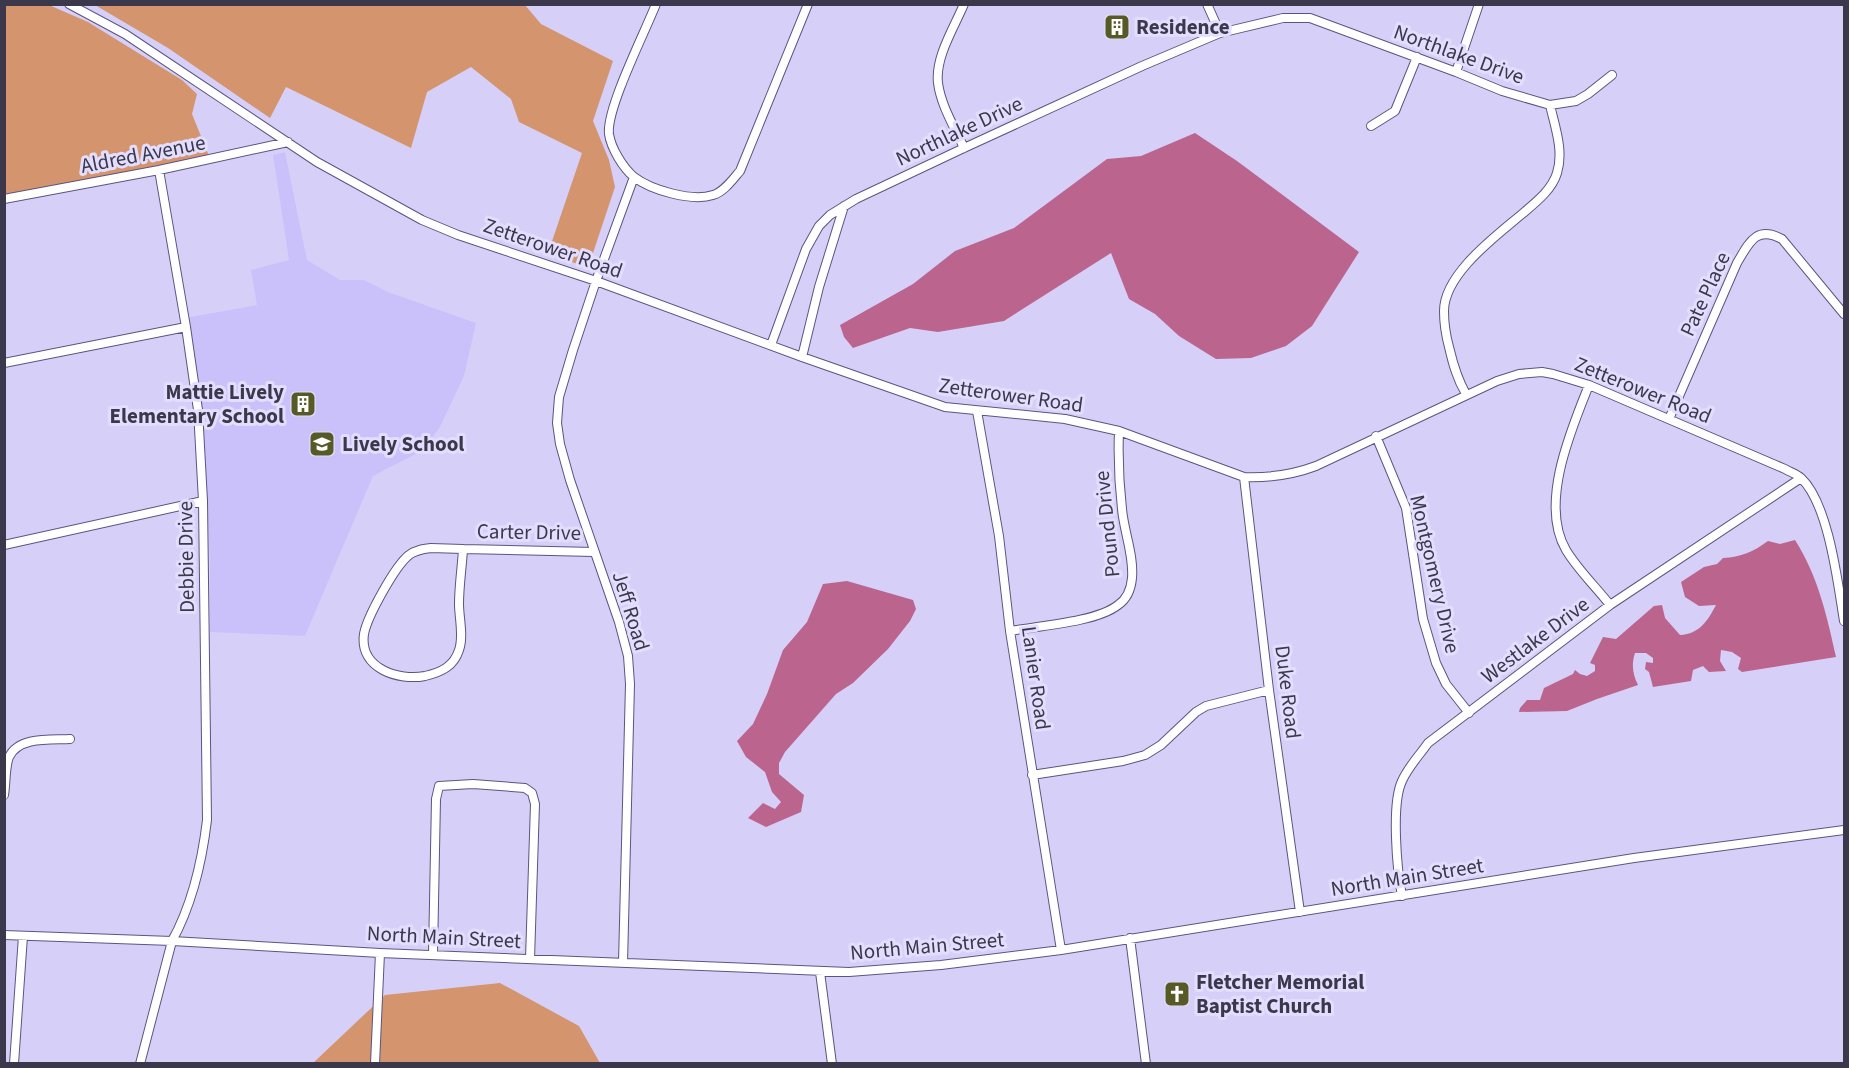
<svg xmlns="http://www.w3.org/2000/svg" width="1849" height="1068" font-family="'Source Sans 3',sans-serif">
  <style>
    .built { fill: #cac1fb }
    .green { fill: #d4946e }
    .water { fill: #bb648d }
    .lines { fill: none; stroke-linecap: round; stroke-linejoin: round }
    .minor-casing { stroke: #5c5480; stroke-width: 10 }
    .minor { stroke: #fff; stroke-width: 8 }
    .labels { text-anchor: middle; stroke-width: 6; stroke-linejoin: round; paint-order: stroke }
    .poi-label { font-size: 21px; font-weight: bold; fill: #3b384c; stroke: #e3defd; text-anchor: start }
    .street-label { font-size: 21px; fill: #3b384c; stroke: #e3defd }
  </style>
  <rect width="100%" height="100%" fill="#d6d0f9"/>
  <path class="built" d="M285,152L307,260L340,280H364L388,292L476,323L464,376L440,427L423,450L373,476L305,636L210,632V562L204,436L185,318L257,305L251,270L289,260L273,155Z"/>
  <path class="green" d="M5,5H49L88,22L182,80L197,94L192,114L209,156L5,196Z
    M95,5H525L541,24L613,61L593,121L609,160L615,187L588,268L548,253L582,153L519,122L511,99L471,67L427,92L411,148L286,87L270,118L168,48Z
    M500,983L579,1026L600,1063L312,1064L385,995Z"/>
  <path class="water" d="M1195,133L1237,161L1359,252L1312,326L1286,346L1251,358L1216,359L1179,336L1155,314L1129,299L1111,253L1004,321L938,332L910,328L853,348L844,337L840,325L913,284L955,251L1014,228L1107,159L1141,156Z
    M1795,540C1818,576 1827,616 1836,657L1742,672L1738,669L1741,658L1732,652L1721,650L1720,661L1726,671L1709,672L1703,666L1693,670L1691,681L1653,687L1649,672L1645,669L1646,662L1653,663V658L1646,653H1635C1631,665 1633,675 1638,685L1597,699L1567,711L1519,712L1520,708L1527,700H1540L1544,688L1573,674L1575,670L1580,674L1587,676L1595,671V665L1590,663L1603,637L1616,639L1654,606L1662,605L1665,618L1680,635C1700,634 1708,620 1716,605L1699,606L1685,597L1681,582L1704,567L1717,564L1723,558C1741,557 1753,552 1768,541L1780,544Z
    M847,581L913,600L916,609L910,621L888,649L853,683L836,694L785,752L779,763V774L804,795L801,812L766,827L748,818L763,803L775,809L781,802L772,792L765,772L746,757L737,741L753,724L767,694L783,650L807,622L823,584Z"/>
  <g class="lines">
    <g class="minor-casing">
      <path id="minor" d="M69,4L125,34L317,162L422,220L458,235L596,281L802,357L945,407L1065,419L1119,431L1244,477C1269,478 1292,475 1316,466L1497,381L1519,374L1542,372L1553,374L1589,385L1785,469C1790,472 1797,474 1801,478C1829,504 1838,585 1844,621
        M656,4C645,32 606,109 609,134C611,148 623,168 634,177C651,190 692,202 713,195C724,192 733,179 740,171L808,4
        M1207,4L1220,33
        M1456,72L1479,4
        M1371,126L1395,111L1417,57
        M964,148C955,128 941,106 938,83C935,57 954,28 964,4
        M4,199L159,170L288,142
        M771,345L806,249L819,226L830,215L856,199L964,148L1142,66L1220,33L1283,18H1310L1456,72L1502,91L1550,105L1576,101L1588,94L1612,75
        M802,357L819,287L844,206
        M4,363L186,327
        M1589,385C1571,430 1539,504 1566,550C1578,570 1596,587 1610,605
        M1466,394C1457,379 1453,364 1449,347C1446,336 1444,323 1444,311C1444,274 1496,236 1522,214C1535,203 1552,190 1557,173C1564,151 1555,127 1550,105
        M977,411L999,536L1010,631L1061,950
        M1669,419L1737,263C1749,243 1756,225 1782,239L1844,314
        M1376,436L1406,508L1423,619L1436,663L1446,684L1469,713
        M1244,477L1269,690L1300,912
        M4,545L203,501
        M431,548L463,549C462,567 459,586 459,604C459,618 464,636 459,650C454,666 442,672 425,676C399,681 359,669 364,634C367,617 395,566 409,555C415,550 423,549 431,548Z
        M463,549L594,552
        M1010,631C1038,626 1097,622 1118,605C1127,599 1131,589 1132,578C1134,555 1124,532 1122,509C1119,483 1118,457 1119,431
        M1032,775L1123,761L1145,755L1161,745L1196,712L1206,706L1269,690
        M4,795C6,783 5,767 9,757C19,736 51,740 70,739
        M1402,896C1397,870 1391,804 1402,781C1408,767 1419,756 1428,743L1610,605L1801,478
        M4,935L172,941L380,953L849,972L941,965L1061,950L1634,858L1844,830
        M1130,938L1146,1064
        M433,954L436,799L439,786L473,784L525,788L532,793L535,804L530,959
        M623,963L630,684L628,656L619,622L570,480L560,444L557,423L559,397L573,350L596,281L634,177
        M820,972L832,1064
        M14,1064L23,936
        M140,1064L172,941C193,903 202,862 207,820L203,501L198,410L186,327L159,170
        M375,1064L380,953"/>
    </g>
    <use href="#minor" class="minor"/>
  </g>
  <defs>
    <g id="building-square" transform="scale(1.35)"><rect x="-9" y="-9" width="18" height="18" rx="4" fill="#575a27" stroke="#e3defd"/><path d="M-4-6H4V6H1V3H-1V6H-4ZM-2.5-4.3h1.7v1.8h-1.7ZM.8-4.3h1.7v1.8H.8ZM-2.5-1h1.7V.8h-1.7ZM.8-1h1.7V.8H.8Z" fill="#fff"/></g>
    <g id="school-square" transform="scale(1.35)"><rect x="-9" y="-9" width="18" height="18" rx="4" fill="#575a27" stroke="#e3defd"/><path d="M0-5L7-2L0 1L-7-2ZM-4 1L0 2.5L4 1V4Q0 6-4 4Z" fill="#fff"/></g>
    <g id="church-square" transform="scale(1.35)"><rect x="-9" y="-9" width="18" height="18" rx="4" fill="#575a27" stroke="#e3defd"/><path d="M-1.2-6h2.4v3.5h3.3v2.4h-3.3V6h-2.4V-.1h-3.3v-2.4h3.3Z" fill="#fff"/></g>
  </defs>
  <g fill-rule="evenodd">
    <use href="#building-square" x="1117" y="27"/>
    <use href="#building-square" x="303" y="404"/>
    <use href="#school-square" x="322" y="444"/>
    <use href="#church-square" x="1177" y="994"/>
  </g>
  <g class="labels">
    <g class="poi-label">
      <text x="1136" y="34">Residence</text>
      <text x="284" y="399" text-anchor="end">Mattie Lively<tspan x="284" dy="24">Elementary School</tspan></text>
      <text x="342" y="451">Lively School</text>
      <text x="1196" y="989">Fletcher Memorial<tspan x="1196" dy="24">Baptist Church</tspan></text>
    </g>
    <g class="street-label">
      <text transform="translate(1459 54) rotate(20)" y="7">Northlake Drive</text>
      <text transform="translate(959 131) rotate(-25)" y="7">Northlake Drive</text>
      <text transform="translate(143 154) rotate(-11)" y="7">Aldred Avenue</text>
      <text transform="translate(553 248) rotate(19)" y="7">Zetterower Road</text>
      <text transform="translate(1705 294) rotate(-65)" y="7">Pate Place</text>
      <text transform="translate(1643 390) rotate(22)" y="7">Zetterower Road</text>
      <text transform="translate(1011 395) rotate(8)" y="7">Zetterower Road</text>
      <text transform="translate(1107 524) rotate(-96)" y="7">Pound Drive</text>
      <text transform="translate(529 532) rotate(1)" y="7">Carter Drive</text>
      <text transform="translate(186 557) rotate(-91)" y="7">Debbie Drive</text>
      <text transform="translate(1435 574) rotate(77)" y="7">Montgomery Drive</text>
      <text transform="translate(631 611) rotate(73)" y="7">Jeff Road</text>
      <text transform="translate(1535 640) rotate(-37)" y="7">Westlake Drive</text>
      <text transform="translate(1036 678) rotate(82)" y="7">Lanier Road</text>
      <text transform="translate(1288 692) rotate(83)" y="7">Duke Road</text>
      <text transform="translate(1407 877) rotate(-9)" y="7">North Main Street</text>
      <text transform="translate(444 937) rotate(3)" y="7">North Main Street</text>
      <text transform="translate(927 946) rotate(-5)" y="7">North Main Street</text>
    </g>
  </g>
  <rect width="1849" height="1068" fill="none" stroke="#3b384c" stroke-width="12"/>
</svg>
